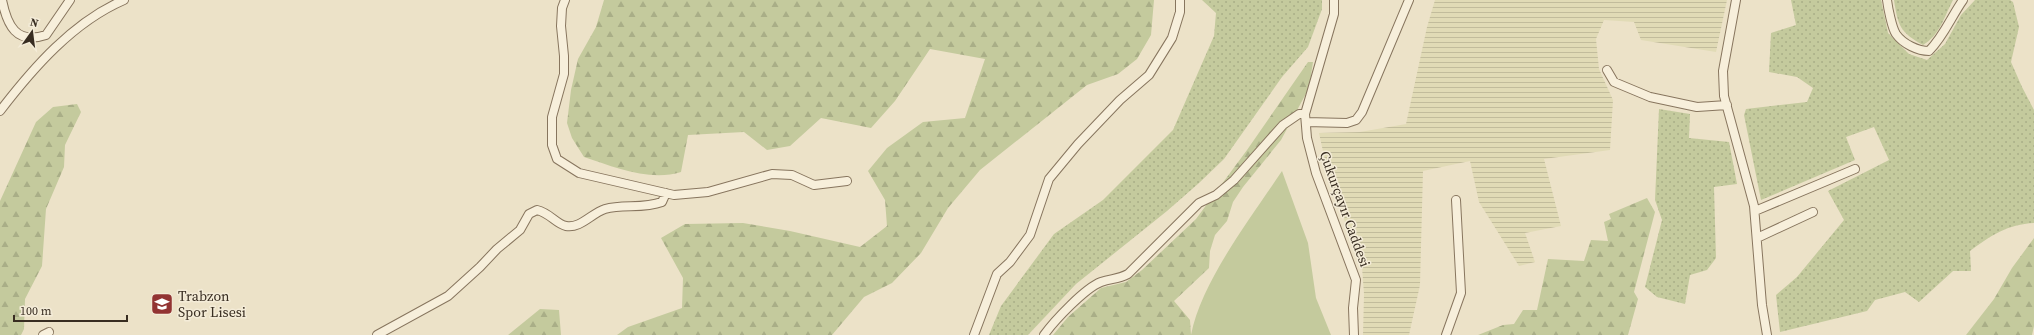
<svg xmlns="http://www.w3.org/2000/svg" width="2034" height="335" font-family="'Source Serif 4',serif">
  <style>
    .farmland { fill: url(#farmland-rules) }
    .grass { fill: #c4ca9d }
    .forest { fill: url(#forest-firs) }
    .garden { fill: url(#garden-dots) }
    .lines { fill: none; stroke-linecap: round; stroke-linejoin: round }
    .minor-casing { stroke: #87755e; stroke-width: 10 }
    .minor { stroke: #f7efdb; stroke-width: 8 }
    .labels { text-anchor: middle; stroke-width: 3; stroke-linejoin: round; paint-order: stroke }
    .street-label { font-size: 14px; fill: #382d21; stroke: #f4ecd8 }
    .poi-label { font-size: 14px; fill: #382d21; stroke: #f4ecd8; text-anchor: start }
  </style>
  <defs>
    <pattern id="farmland-rules" width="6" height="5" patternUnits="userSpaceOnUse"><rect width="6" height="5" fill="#e1dbb6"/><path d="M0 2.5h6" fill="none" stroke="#c2bc9c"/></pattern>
    <pattern id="forest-firs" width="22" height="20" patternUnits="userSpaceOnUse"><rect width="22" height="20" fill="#c4ca9d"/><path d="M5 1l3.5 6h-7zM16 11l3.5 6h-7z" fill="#a9ae87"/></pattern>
    <pattern id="garden-dots" width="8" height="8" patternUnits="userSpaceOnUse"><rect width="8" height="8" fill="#c4ca9d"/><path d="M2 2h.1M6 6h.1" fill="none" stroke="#a9ae87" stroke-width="1.8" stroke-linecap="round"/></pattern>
  </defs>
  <rect width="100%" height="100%" fill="#ece2c8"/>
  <path class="farmland" d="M1435,0H1727L1716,52L1641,40L1634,22L1604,20L1596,39L1599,69L1613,100L1610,150L1544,159L1561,226L1525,233L1535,262L1519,266L1479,202L1470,161L1423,171L1420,285L1409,335H1363L1364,294L1362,267L1329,179L1319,133L1360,132L1406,124L1427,27Z"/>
  <path class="grass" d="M1282,171L1308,243L1316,298L1331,335H1191C1201,282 1252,216 1282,171Z"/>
  <path class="forest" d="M604,0H1154L1151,35L1137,59L1118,74L1087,85L980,170L948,208L921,253L892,283L864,297L832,335H617L628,327L682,308L683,278L661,238L685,224L743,223L790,231L860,247L887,226L885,200L868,171L887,148L923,122L965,118L985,59L930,49L895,101L871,128L821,118L790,146L767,150L744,132L688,135L681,172C650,182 614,167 584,157L572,138L567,123L571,90L578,59L596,27Z
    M1308,62H1313L1309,88L1281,140L1243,187L1233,202L1227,221L1215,235L1210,251L1209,268L1174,301L1190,320L1191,335H1053L1068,317L1101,288L1126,282L1142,270L1196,219L1247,150Z
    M77,104L81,112L65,145L64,167L46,209L42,266L25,299L24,329L21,335H0V201L36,122L53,107Z
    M1647,198L1655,212L1634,292L1638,299L1628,335H1478L1503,325L1514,324L1523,310H1537L1548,259L1584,261L1591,240L1608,241L1604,222L1611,219L1609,214Z
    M2034,238V326L2032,335H1966L1994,299L2012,268Z
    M540,309L559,310L561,335H508Z"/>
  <path class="garden" d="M1202,0H1322V9L1308,47L1282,77L1224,159L1199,183L1167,211L1076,284L1028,335H989L1001,306L1054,234L1103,200L1173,130L1214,36L1216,13Z
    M1791,0H1881L1888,33L1909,54L1927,60L1945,44L1961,15L1975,0H2010L2013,2L2019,27L2011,62L2022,87L2034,110V223C2008,224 1990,236 1970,251L1971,271H1953L1919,302L1905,292L1875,300L1867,311L1780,332L1776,295L1797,277L1844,220L1828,191L1889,160L1874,127L1846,137L1855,160L1761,200L1744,115L1746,109L1807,102L1813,88L1797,77L1769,72L1771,33L1796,25Z
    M1894,0H1953C1944,17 1940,35 1923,45C1900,32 1898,26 1894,0Z
    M1659,109L1690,114L1689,138L1729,142L1737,184L1714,187L1716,258L1707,270L1690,275L1685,304L1657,297L1645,287L1662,220L1655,200Z"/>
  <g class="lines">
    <g class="minor-casing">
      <path id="minor" d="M2,0C7,25 16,45 46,35L70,0
        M565,0L562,8L561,26L564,56V74L552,117V145L557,159L579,173L674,195L708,192L772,174L792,175L814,185L847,181
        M1334,0V14L1305,114L1307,138L1316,173L1356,280L1353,308L1354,335
        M1736,0L1723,71L1724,96L1754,206L1762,305L1767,335
        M1887,0C1888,8 1892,28 1896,34C1903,44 1918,51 1929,51C1944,36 1951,17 1963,0
        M1607,70L1614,82L1650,97L1697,107L1727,105
        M0,111C33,68 73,22 124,0
        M1306,122L1347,123L1356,120L1362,112L1409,0
        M1755,211L1855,169
        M1757,238L1813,212
        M43,335L49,332
        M377,335L448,296L480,267L497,249L520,230L529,214L537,210C550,213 556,224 566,226C580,229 592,213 605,209C623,204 643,209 662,202L666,193
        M974,335L997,274L1010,262L1030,235L1049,179L1078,144L1120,100L1149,75L1172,38L1180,12V0
        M1044,335C1054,321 1085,288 1101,282C1111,278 1117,280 1128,274L1199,203L1216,195L1234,180L1283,125L1299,114H1305
        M1446,335L1461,293L1456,200"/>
    </g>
    <use href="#minor" class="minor"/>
  </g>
  <defs>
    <g id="school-square" transform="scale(1.15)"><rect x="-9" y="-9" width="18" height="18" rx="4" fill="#923332" stroke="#f4ecd8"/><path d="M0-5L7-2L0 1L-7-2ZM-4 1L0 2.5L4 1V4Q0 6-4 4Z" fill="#fff"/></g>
  </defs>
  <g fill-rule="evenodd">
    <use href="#school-square" x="162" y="304"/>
  </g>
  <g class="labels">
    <g class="street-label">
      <text transform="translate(1345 209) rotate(70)" y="5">Çukurçayır Caddesi</text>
    </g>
    <g class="poi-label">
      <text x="178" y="301">Trabzon<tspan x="178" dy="16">Spor Lisesi</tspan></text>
    </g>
  </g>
  <g transform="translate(32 32) rotate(14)" stroke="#f4ecd8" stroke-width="3" paint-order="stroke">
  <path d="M0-3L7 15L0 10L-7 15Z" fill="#382d21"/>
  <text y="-6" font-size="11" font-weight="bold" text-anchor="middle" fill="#382d21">N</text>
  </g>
  <path d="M14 315v6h113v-6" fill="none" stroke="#382d21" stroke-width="2"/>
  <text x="20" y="315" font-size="12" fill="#382d21" stroke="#f4ecd8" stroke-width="3" paint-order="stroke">100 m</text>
</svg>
